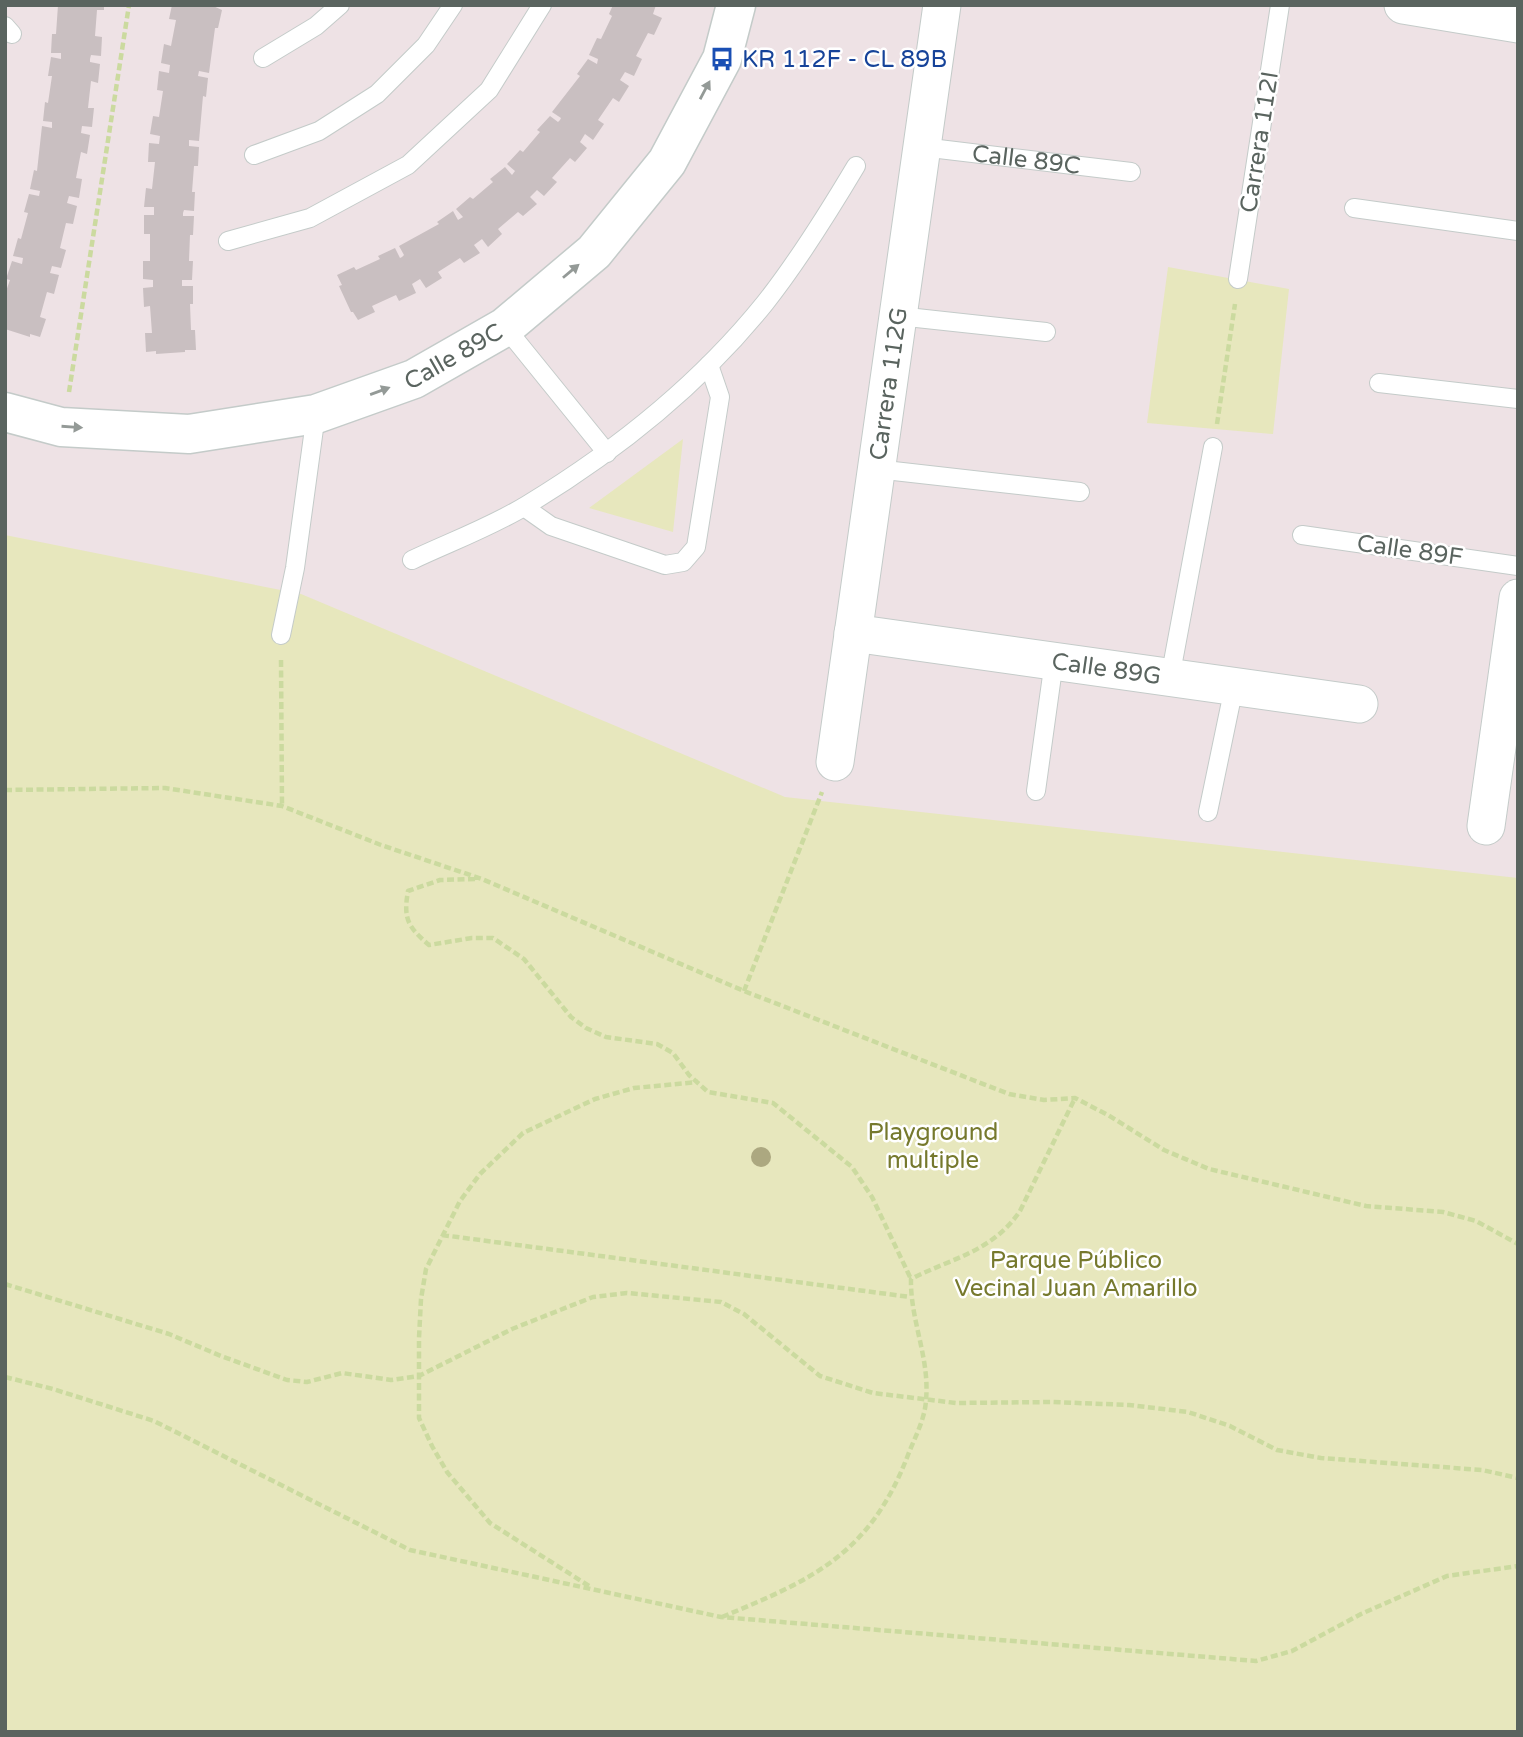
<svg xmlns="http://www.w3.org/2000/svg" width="1523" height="1737" font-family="'Varela Round',sans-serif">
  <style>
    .green { fill: #e7e7bd }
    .building { fill: #c9bfc1 }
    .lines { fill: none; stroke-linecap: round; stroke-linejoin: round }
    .service-casing { stroke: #c4cbc9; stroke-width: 20 }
    .minor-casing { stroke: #c4cbc9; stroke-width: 39 }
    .tertiary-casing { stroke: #c4cbc9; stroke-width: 41 }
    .path { stroke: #cbda9f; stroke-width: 4.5; stroke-dasharray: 7 3.5; stroke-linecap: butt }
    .service { stroke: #fff; stroke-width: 18 }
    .minor { stroke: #fff; stroke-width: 37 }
    .tertiary { stroke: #fff; stroke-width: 38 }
    .tree { fill: #aca880 }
    .oneway { fill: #949a97 }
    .labels { text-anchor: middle; stroke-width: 5; stroke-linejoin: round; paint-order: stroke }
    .transit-label { font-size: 24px; fill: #164399; stroke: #fff; text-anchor: start }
    .street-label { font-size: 24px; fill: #5a645f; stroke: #fff }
    .park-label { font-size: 24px; fill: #76792d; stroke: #fff }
  </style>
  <rect width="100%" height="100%" fill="#eee2e5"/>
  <path class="green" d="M1168,267L1289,289L1273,434L1147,423Z
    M683,439L673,532L589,508Z
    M5,535L301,594L785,797L1518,878V1732H5Z"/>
  <path class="building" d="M58,5H104V10H97L95,36L102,37L101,56L91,55L90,59V62L100,64L98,83L91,81L88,108H94L92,127L82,126L81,133L90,135L87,154L81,152L76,178L82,179L79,198L69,196L67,203L77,206L73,224L66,223L60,248L66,250L61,268L52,266L50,273L59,275L54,294L47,292L40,317L46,319L40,337L30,334V337L5,329V294L10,280L6,279L12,261L22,264L23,258L13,256L18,238L21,239L28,213L24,212L29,194L39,196L40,191L30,189L34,170L37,171L42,126L52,128V122L43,121L45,102L48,103L52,76H48L51,57L61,59V53H51L52,34H56Z
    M172,5H211L222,10L218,28H215L209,73L199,71L198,76L208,78L206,97L203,96L199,141L189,140V146L199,147L198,166H194L192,192H195L194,211L184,210L183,213V216H194L193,235H190L189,261H193L192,280H182V286H193V304H190L191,330H195L196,350H185V352L156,354V351L146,352L145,333H152L150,306L144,307L143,288L153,287V280L143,279V261H150V234H144V215H154V207H144L146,188L152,189L155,162H148L149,143L159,144L160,136L150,134L153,116L159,117L163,91L157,90L159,71L169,73L170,65L161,63L164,44L171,46L176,20L169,19Z
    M613,5H656L653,14L662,18L654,35L648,33L636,56L642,59L634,76L625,72L620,80L629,86L619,102L613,98L598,120L604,124L593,140L585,134L580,142L587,148L575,162L570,158L552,178L557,182L544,196L537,190L530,197L537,204L523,216L518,212L498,229L502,234L488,247L482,239L474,245L480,253L464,263L460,258L438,272L442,278L426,288L420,279L412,284L416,293L399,301L396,295L372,306L375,312L358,320L353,312H351L339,286L342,285L337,275L354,267L356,270L380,259L378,256L395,248L400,258L402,257L404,255L399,246L439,224L437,222L453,211L458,220L463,217L456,209L470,197L473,199L493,182L490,179L505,167L512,175L515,171L507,164L520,150L523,152L540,132L537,130L550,116L558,122L560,120L561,118L552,112L580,76L577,74L588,59L597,64L598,59L589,55L597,38L601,39L612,16L609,14Z"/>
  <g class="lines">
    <g class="service-casing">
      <g id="service">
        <path d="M5,26L12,34"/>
        <path d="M263,58L316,26L340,5"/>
        <path id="s1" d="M922,147L1131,172"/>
        <path d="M254,155L319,131L377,94L426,45L453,5"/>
        <path d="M1354,208L1518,231"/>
        <path d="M228,241L310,218L408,165L489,90L542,5"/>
        <path d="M1238,279L1280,5"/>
        <path d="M898,316L1046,332"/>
        <path d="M505,327L607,453"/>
        <path d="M1379,383L1518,399"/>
        <path d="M876,469L1080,492"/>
        <path d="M524,507L551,526L665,565L683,562L696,547L720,397L709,365"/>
        <path d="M1302,535L1518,566"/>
        <path d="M412,560C450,542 491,527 527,505C616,451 699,385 765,303C799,260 828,213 856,166"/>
        <path d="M281,635L295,568L316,414"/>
        <path d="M1170,678L1213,447"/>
        <path d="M1036,791L1054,661"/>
        <path d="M1208,812L1234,687"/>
      </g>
    </g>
    <g class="minor-casing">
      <g id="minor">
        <path d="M1403,5L1518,24"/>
        <path id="s2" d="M853,633L1359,704"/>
        <path id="s3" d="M835,762L942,5"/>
        <path d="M1486,826L1518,598"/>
      </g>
    </g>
    <g class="tertiary-casing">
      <g id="tertiary">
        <path id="s4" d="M5,412L61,427L189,434L316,414L414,379L505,327L594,252L667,162L722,59L736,5"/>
      </g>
    </g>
    <path class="path" d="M69,392L129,5
      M1217,424L1235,304
      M281,660L282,806
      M5,790L165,788L282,806L381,845L482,879L744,991L1009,1094L1044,1100L1075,1098L1108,1115L1164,1150L1209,1169L1366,1206L1443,1212L1476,1221L1518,1244
      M475,879L440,880L408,891C403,919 408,927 429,945L472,938H493L524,959L571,1017L586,1028L606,1037L657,1044L673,1053L689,1075L708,1092L773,1103L852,1167L872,1197L911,1279
      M744,991L822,792
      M442,1235L910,1297
      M5,1284L169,1334L221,1356L287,1380L307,1382L342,1373L391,1380L419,1376L512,1329L593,1297L627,1293L721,1302L744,1314L820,1376L873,1393L956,1403L1053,1402L1129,1405L1188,1412L1230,1426L1277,1450L1321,1458L1482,1470L1518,1478
      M5,1377L53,1389L154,1421L410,1550L721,1617L1256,1661L1292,1651L1361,1614L1447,1576L1518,1566
      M589,1586L490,1523L447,1472L432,1446L419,1418V1338L421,1299L426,1269L460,1201L480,1174L523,1133L595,1099L634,1088L698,1082
      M722,1617C814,1579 870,1554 908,1455C915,1437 925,1419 926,1400C930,1358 910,1320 911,1279C952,1258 992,1252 1020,1211L1075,1098"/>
    <use href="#service" class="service"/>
    <use href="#minor" class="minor"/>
    <use href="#tertiary" class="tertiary"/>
  </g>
  <circle class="tree" cx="761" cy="1157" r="10"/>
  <defs><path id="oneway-solid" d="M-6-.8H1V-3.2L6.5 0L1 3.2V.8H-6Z" transform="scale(1.75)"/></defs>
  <g class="oneway">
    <use href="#oneway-solid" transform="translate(705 90) rotate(-62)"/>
    <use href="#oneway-solid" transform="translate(571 271) rotate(-40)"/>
    <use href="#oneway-solid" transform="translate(380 391) rotate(-20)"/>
    <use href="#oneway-solid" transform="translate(72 427) rotate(4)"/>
  </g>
  <defs>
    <g id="bus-bare" transform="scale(1.89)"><path d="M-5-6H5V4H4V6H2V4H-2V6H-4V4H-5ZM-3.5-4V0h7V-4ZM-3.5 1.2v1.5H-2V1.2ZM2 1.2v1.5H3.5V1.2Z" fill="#1a4fb4" stroke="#fff" stroke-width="2.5" paint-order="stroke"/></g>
  </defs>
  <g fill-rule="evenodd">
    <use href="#bus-bare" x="722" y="59"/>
  </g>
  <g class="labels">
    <g class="transit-label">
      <text x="742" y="67">KR 112F - CL 89B</text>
    </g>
    <g class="street-label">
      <text transform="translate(1259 142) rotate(-81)" y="8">Carrera 112I</text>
      <text dy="8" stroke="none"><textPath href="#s1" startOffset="105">Calle 89C</textPath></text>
      <text dy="8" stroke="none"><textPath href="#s4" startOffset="464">Calle 89C</textPath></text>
      <text dy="8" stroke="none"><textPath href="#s3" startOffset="382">Carrera 112G</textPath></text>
      <text transform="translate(1410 550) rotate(8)" y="8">Calle 89F</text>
      <text dy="8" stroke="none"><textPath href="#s2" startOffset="256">Calle 89G</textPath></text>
    </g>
    <g class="park-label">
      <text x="933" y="1140">Playground<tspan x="933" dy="28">multiple</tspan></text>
      <text x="1076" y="1268">Parque Público<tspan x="1076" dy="28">Vecinal Juan Amarillo</tspan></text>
    </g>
  </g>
  <rect width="1523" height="1737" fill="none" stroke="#5a645f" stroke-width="14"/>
</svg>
